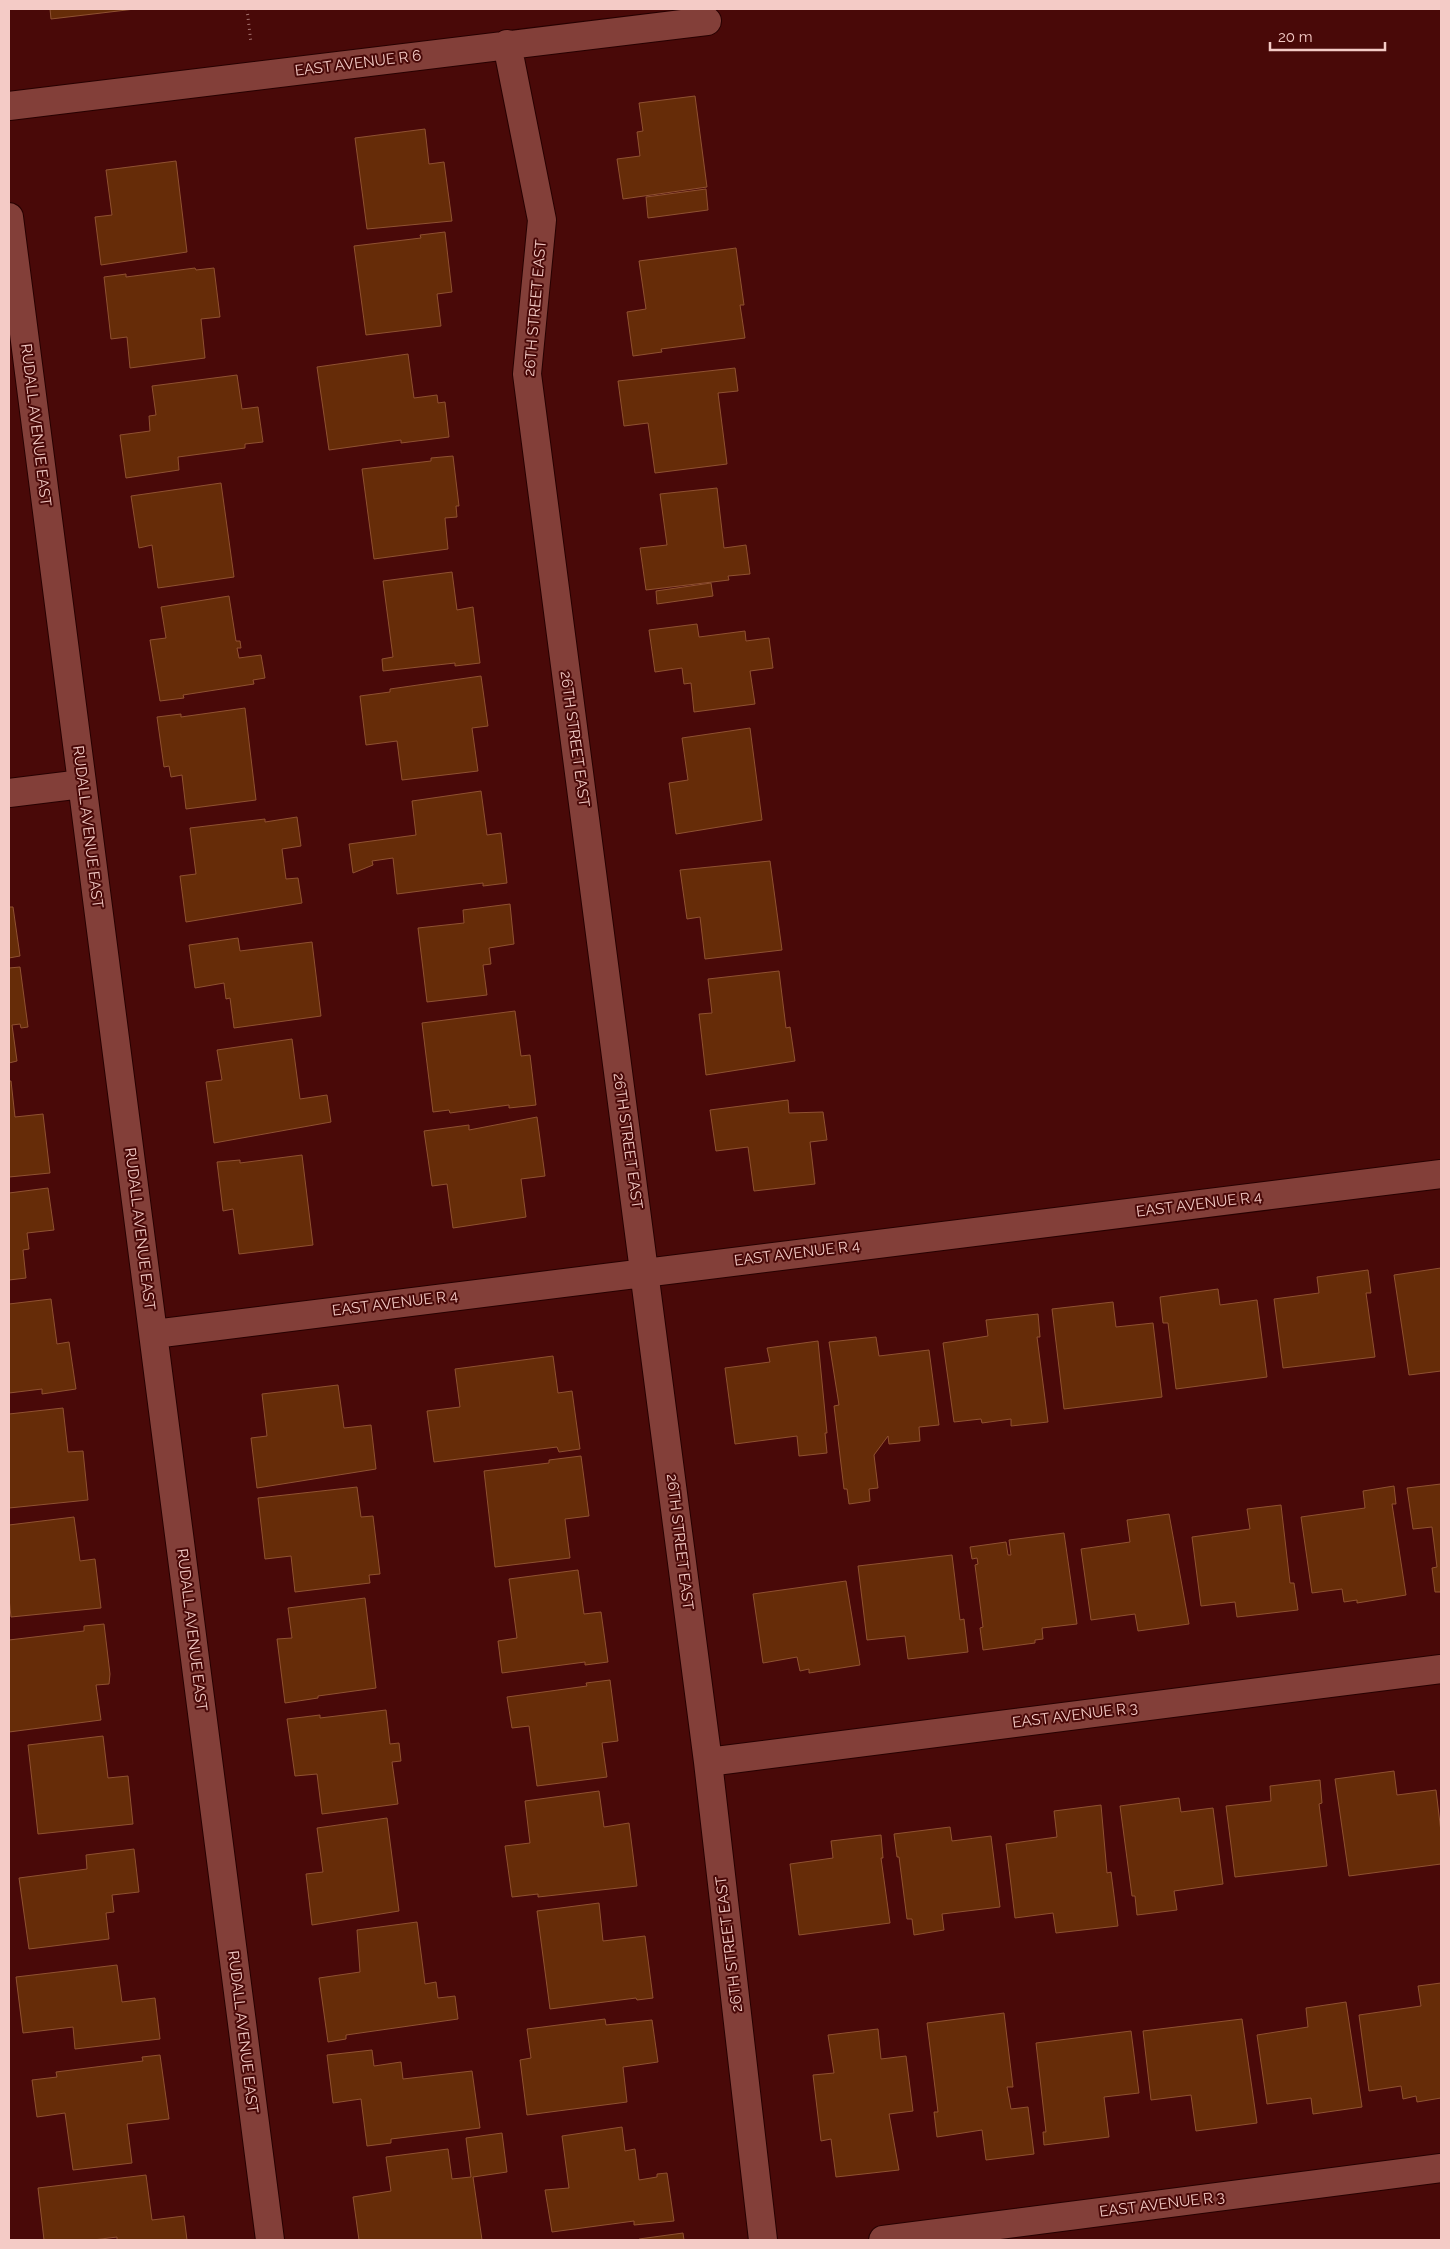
<svg xmlns="http://www.w3.org/2000/svg" width="1450" height="2249" font-family="Raleway,sans-serif">
  <style>
    .building { fill: #662c08; stroke: #8f5131 }
    .lines { fill: none; stroke-linecap: round; stroke-linejoin: round }
    .street-casing { stroke: #270000; stroke-width: 30 }
    .path { stroke: #a5726f; stroke-width: 3; stroke-dasharray: 1 4; stroke-linecap: butt }
    .street { stroke: #833f39; stroke-width: 28 }
    .labels { text-anchor: middle; stroke-width: 4; stroke-linejoin: round; paint-order: stroke }
    .street-label { font-size: 15px; fill: #f4cbc6; stroke: #490908 }
  </style>
  <rect width="100%" height="100%" fill="#490908"/>
  <path class="building" d="M50,9H135L51,19Z
    M695,96L707,187L623,199L617,159L640,156L637,132L643,131L639,103Z
    M425,129L429,164L444,162L452,221L367,229L355,138Z
    M176,161L187,252L101,265L95,217L112,215L106,170Z
    M706,189L708,210L648,218L646,197Z
    M445,232L452,292L437,294L441,326L366,335L354,246L421,238L420,235Z
    M736,248L744,305H740L745,338L661,349L662,352L633,356L627,312L646,309L639,261Z
    M195,268L196,270L214,268L220,317L201,319L205,358L130,368L127,337L111,339L104,277L126,274V277Z
    M408,354L414,398L437,395L438,403L445,402L449,437L401,443V440L329,450L317,367Z
    M735,368L738,391L718,393L727,464L655,473L648,423L624,426L618,381Z
    M237,375L242,409L258,407L263,442L245,444V448L178,457L179,470L126,478L120,435L150,431L149,416L156,415L152,386Z
    M453,456L459,506H456L457,517L445,518L448,549L374,559L362,469L431,461V458Z
    M221,483L234,577L158,588L152,545L139,548L131,496Z
    M717,488L724,548L746,545L750,574L728,576L729,580L646,590L640,548L667,545L660,494Z
    M452,572L457,610L473,607L480,663L455,666V663L383,671L382,659L393,657L383,581Z
    M711,583L713,596L657,604L656,591Z
    M229,596L236,641H240L241,648H237L239,658L261,655L265,678L253,680L254,684L183,695L184,698L160,701L150,640L166,638L161,607Z
    M697,624L699,637L745,631L746,641L769,638L773,668L750,671L755,704L694,712L691,683L684,684L682,668L655,672L649,630Z
    M481,676L488,726L472,728L478,771L402,780L397,741L366,745L360,696L390,692V689Z
    M245,708L256,800L186,809L182,775L171,777L169,766L164,767L157,717L181,714V717Z
    M750,728L762,820L676,834L669,783L688,780L682,738Z
    M481,791L487,835L501,833L507,883L483,886V883L397,894L393,858L372,861L373,865L353,873L349,844L416,835L412,801Z
    M297,817L301,846L282,849L286,879L298,878L302,903L186,922L180,876L196,874L190,828L265,819V822Z
    M770,861L782,950L705,959L700,917L687,919L680,870Z
    M510,904L514,944L489,948L491,964L483,965L487,995L427,1002L418,928L464,923L463,910Z
    M9,907H13L20,956L9,958Z
    M238,938L240,951L312,942L321,1016L234,1028L230,998L226,999L224,983L195,988L189,945Z
    M20,967L28,1027L21,1028L20,1024L12,1025L17,1061L9,1063V968Z
    M779,971L786,1028L790,1027L795,1061L706,1075L699,1014L712,1013L708,979Z
    M515,1011L521,1056L530,1055L536,1105L509,1108V1105L450,1113L449,1110L433,1112L422,1023Z
    M292,1039L300,1099L327,1095L331,1122L214,1143L206,1082L222,1080L217,1050Z
    M9,1081H11L15,1117L43,1114L50,1173L9,1177Z
    M788,1100L789,1113L823,1112L827,1140L810,1142L815,1184L754,1191L748,1147L716,1151L710,1110Z
    M537,1117L545,1176L521,1179L526,1217L453,1228L447,1184L432,1186L424,1131L469,1125V1130Z
    M302,1155L313,1245L239,1254L233,1209L223,1211L217,1162L240,1160V1163Z
    M48,1188L54,1230L27,1233L29,1249L23,1250L26,1278L9,1280V1193Z
    M1441,1268V1371L1409,1375L1394,1275Z
    M1368,1270L1371,1293H1366L1375,1357L1283,1368L1274,1299L1319,1293L1317,1277Z
    M1218,1289L1220,1305L1257,1300L1267,1377L1176,1389L1168,1323H1163L1160,1297Z
    M51,1299L57,1344L69,1342L76,1389L42,1394V1389L9,1393V1304Z
    M1113,1302L1116,1327L1153,1323L1162,1397L1064,1409L1052,1309Z
    M1038,1314L1040,1337H1037L1048,1422L1011,1426V1419L982,1423L981,1419L954,1422L943,1343L988,1336L986,1320Z
    M876,1337L879,1356L929,1350L939,1425L919,1427L920,1441L889,1444L888,1436L874,1455L878,1488L869,1489L870,1501L849,1504L847,1489H844L834,1406L839,1405L829,1342Z
    M818,1341L827,1433H825L827,1453L799,1456L797,1436L735,1444L725,1368L770,1362L767,1348Z
    M553,1356L558,1393L572,1391L580,1449L559,1452L557,1447L434,1462L427,1411L460,1407L455,1369Z
    M338,1385L344,1428L371,1425L376,1469L257,1488L251,1438L267,1436L262,1394Z
    M63,1408L68,1452L83,1451L88,1500L9,1508V1414Z
    M581,1456L589,1516L565,1519L570,1558L495,1567L484,1471L549,1463V1460Z
    M1441,1484V1592H1435L1432,1568L1437,1567L1432,1527L1413,1529L1407,1488Z
    M1394,1486L1396,1504H1392L1406,1595L1357,1603V1600L1344,1602L1342,1589L1312,1593L1301,1517L1365,1508L1363,1491Z
    M357,1487L361,1517L373,1516L380,1574L369,1575L370,1583L295,1592L291,1556L265,1559L258,1498Z
    M1281,1505L1290,1583H1294L1298,1610L1237,1617L1235,1602L1201,1606L1192,1537L1250,1529L1247,1509Z
    M1169,1514L1189,1624L1138,1631L1135,1614L1091,1620L1081,1549L1130,1542L1127,1520Z
    M74,1517L80,1561L95,1559L101,1608L11,1617L9,1598V1525Z
    M1064,1533L1077,1624L1042,1628L1043,1639L1035,1640V1643L983,1650L980,1628L983,1627L975,1565L978,1564L977,1558L972,1559L970,1547L1006,1542L1008,1555H1011L1009,1540Z
    M952,1555L960,1620L964,1619L968,1652L908,1659L905,1636L867,1640L858,1566Z
    M578,1570L584,1614L601,1612L608,1662L585,1665V1662L502,1673L498,1641L517,1638L509,1579Z
    M846,1581L860,1665L809,1673V1669L800,1671L797,1657L763,1663L753,1594Z
    M365,1598L376,1688L318,1696V1698L285,1703L277,1639L292,1638L288,1608Z
    M104,1624L110,1674L109,1684L96,1685L101,1720L9,1732V1640L84,1631V1626Z
    M610,1680L618,1741L602,1743L607,1777L537,1786L529,1726L512,1728L507,1697L587,1686L586,1683Z
    M386,1710L390,1744L399,1743L401,1761L392,1762L398,1804L322,1814L317,1774L295,1776L287,1719L320,1715V1718Z
    M103,1736L108,1778L128,1776L133,1824L38,1834L28,1745Z
    M1394,1771L1397,1795L1436,1790L1441,1832V1864L1349,1876L1335,1779Z
    M1320,1780L1322,1803L1319,1804L1327,1866L1235,1877L1226,1806L1271,1801L1270,1786Z
    M599,1791L604,1827L629,1823L637,1886L538,1897V1894L512,1897L505,1846L530,1843L525,1801Z
    M1179,1798L1181,1812L1213,1808L1223,1884L1174,1891L1177,1910L1137,1915L1135,1896H1132L1120,1806Z
    M1101,1805L1107,1873L1111,1872L1118,1926L1056,1933L1053,1913L1015,1918L1006,1844L1057,1837L1054,1811Z
    M387,1818L399,1911L312,1925L306,1874L323,1872L317,1828Z
    M950,1827L952,1841L991,1836L1000,1907L942,1914L944,1930L914,1935L912,1919H907L899,1857H897L894,1834Z
    M881,1835L883,1858H881L890,1923L799,1935L790,1864L833,1858L831,1841Z
    M134,1849L139,1892L112,1895L114,1912L106,1913L109,1939L29,1949L19,1878L87,1869L86,1855Z
    M599,1903L603,1941L645,1936L653,1998L637,2000L636,1998L550,2009L537,1911Z
    M417,1922L425,1984L436,1982L438,1998L455,1996L458,2019L346,2035V2039L328,2042L319,1978L360,1972L357,1930Z
    M117,1965L122,2002L155,1998L160,2039L75,2049L73,2027L23,2033L16,1977Z
    M1441,1983V2098L1417,2102L1416,2096L1403,2099L1401,2086L1369,2091L1359,2015L1421,2006L1418,1986Z
    M1346,2002L1362,2107L1313,2114L1311,2098L1267,2104L1257,2035L1308,2027L1306,2008Z
    M1004,2013L1013,2087H1007L1011,2109L1028,2107L1034,2154L986,2160L982,2130L937,2137L934,2112H938L927,2023Z
    M605,2019L606,2025L652,2020L658,2062L623,2067L627,2102L527,2115L520,2060L531,2058L527,2029Z
    M1242,2019L1257,2123L1196,2131L1191,2095L1151,2100L1143,2031Z
    M878,2029L881,2059L906,2056L913,2111L889,2114L899,2170L836,2177L831,2139L821,2141L813,2075L834,2073L828,2035Z
    M1131,2031L1139,2093L1104,2097L1109,2137L1044,2145L1043,2132H1046L1036,2043Z
    M372,2050L374,2066L401,2062L403,2079L472,2071L480,2128L391,2139V2143L367,2146L361,2099L333,2103L327,2055Z
    M160,2055L169,2119L127,2124L132,2163L73,2170L65,2113L37,2117L32,2080L57,2077L56,2072L143,2061L142,2057Z
    M622,2127L625,2151L635,2149L639,2180L657,2177V2174L667,2173L674,2221L634,2225V2221L552,2232L545,2190L569,2188L562,2136Z
    M502,2133L507,2172L473,2177L482,2240H359L353,2197L391,2191L386,2157L448,2149L452,2179L471,2177L466,2138Z
    M146,2175L152,2220L184,2216L187,2240H117V2237L93,2240H44L38,2188Z
    M683,2233L684,2240H639V2239Z"/>
  <g class="lines">
    <g class="street-casing">
      <path id="street" d="M507,44L542,220L527,374L708,1762L763,2240
        M9,106L707,21
        M9,217L270,2240
        M9,793L82,784
        M154,1334L1441,1174
        M708,1762L1441,1669
        M883,2240L1441,2168"/>
    </g>
    <path class="path" d="M247,9L251,43"/>
    <use href="#street" class="street"/>
  </g>
  <g class="labels">
    <g class="street-label">
      <text transform="translate(358 63) rotate(-7)" y="5">EAST AVENUE R 6</text>
      <text transform="translate(535 308) rotate(-85)" y="5">26TH STREET EAST</text>
      <text transform="translate(36 425) rotate(83)" y="5">RUDALL AVENUE EAST</text>
      <text transform="translate(575 739) rotate(82)" y="5">26TH STREET EAST</text>
      <text transform="translate(88 827) rotate(83)" y="5">RUDALL AVENUE EAST</text>
      <text transform="translate(628 1141) rotate(82)" y="5">26TH STREET EAST</text>
      <text transform="translate(1199 1204) rotate(-7)" y="5">EAST AVENUE R 4</text>
      <text transform="translate(140 1229) rotate(83)" y="5">RUDALL AVENUE EAST</text>
      <text transform="translate(797 1253) rotate(-7)" y="5">EAST AVENUE R 4</text>
      <text transform="translate(395 1303) rotate(-7)" y="5">EAST AVENUE R 4</text>
      <text transform="translate(680 1542) rotate(83)" y="5">26TH STREET EAST</text>
      <text transform="translate(192 1630) rotate(83)" y="5">RUDALL AVENUE EAST</text>
      <text transform="translate(1075 1715) rotate(-7)" y="5">EAST AVENUE R 3</text>
      <text transform="translate(729 1944) rotate(-97)" y="5">26TH STREET EAST</text>
      <text transform="translate(243 2032) rotate(83)" y="5">RUDALL AVENUE EAST</text>
      <text transform="translate(1162 2204) rotate(-7)" y="5">EAST AVENUE R 3</text>
    </g>
  </g>
  <rect width="1450" height="2249" fill="none" stroke="#f4cbc6" stroke-width="20"/>
  <path d="M1270 42v8h115v-8" fill="none" stroke="#f4cbc6" stroke-width="2.5"/>
  <text x="1278" y="42" font-size="15" fill="#f4cbc6" stroke="#490908" stroke-width="4" paint-order="stroke">20 m</text>
</svg>
